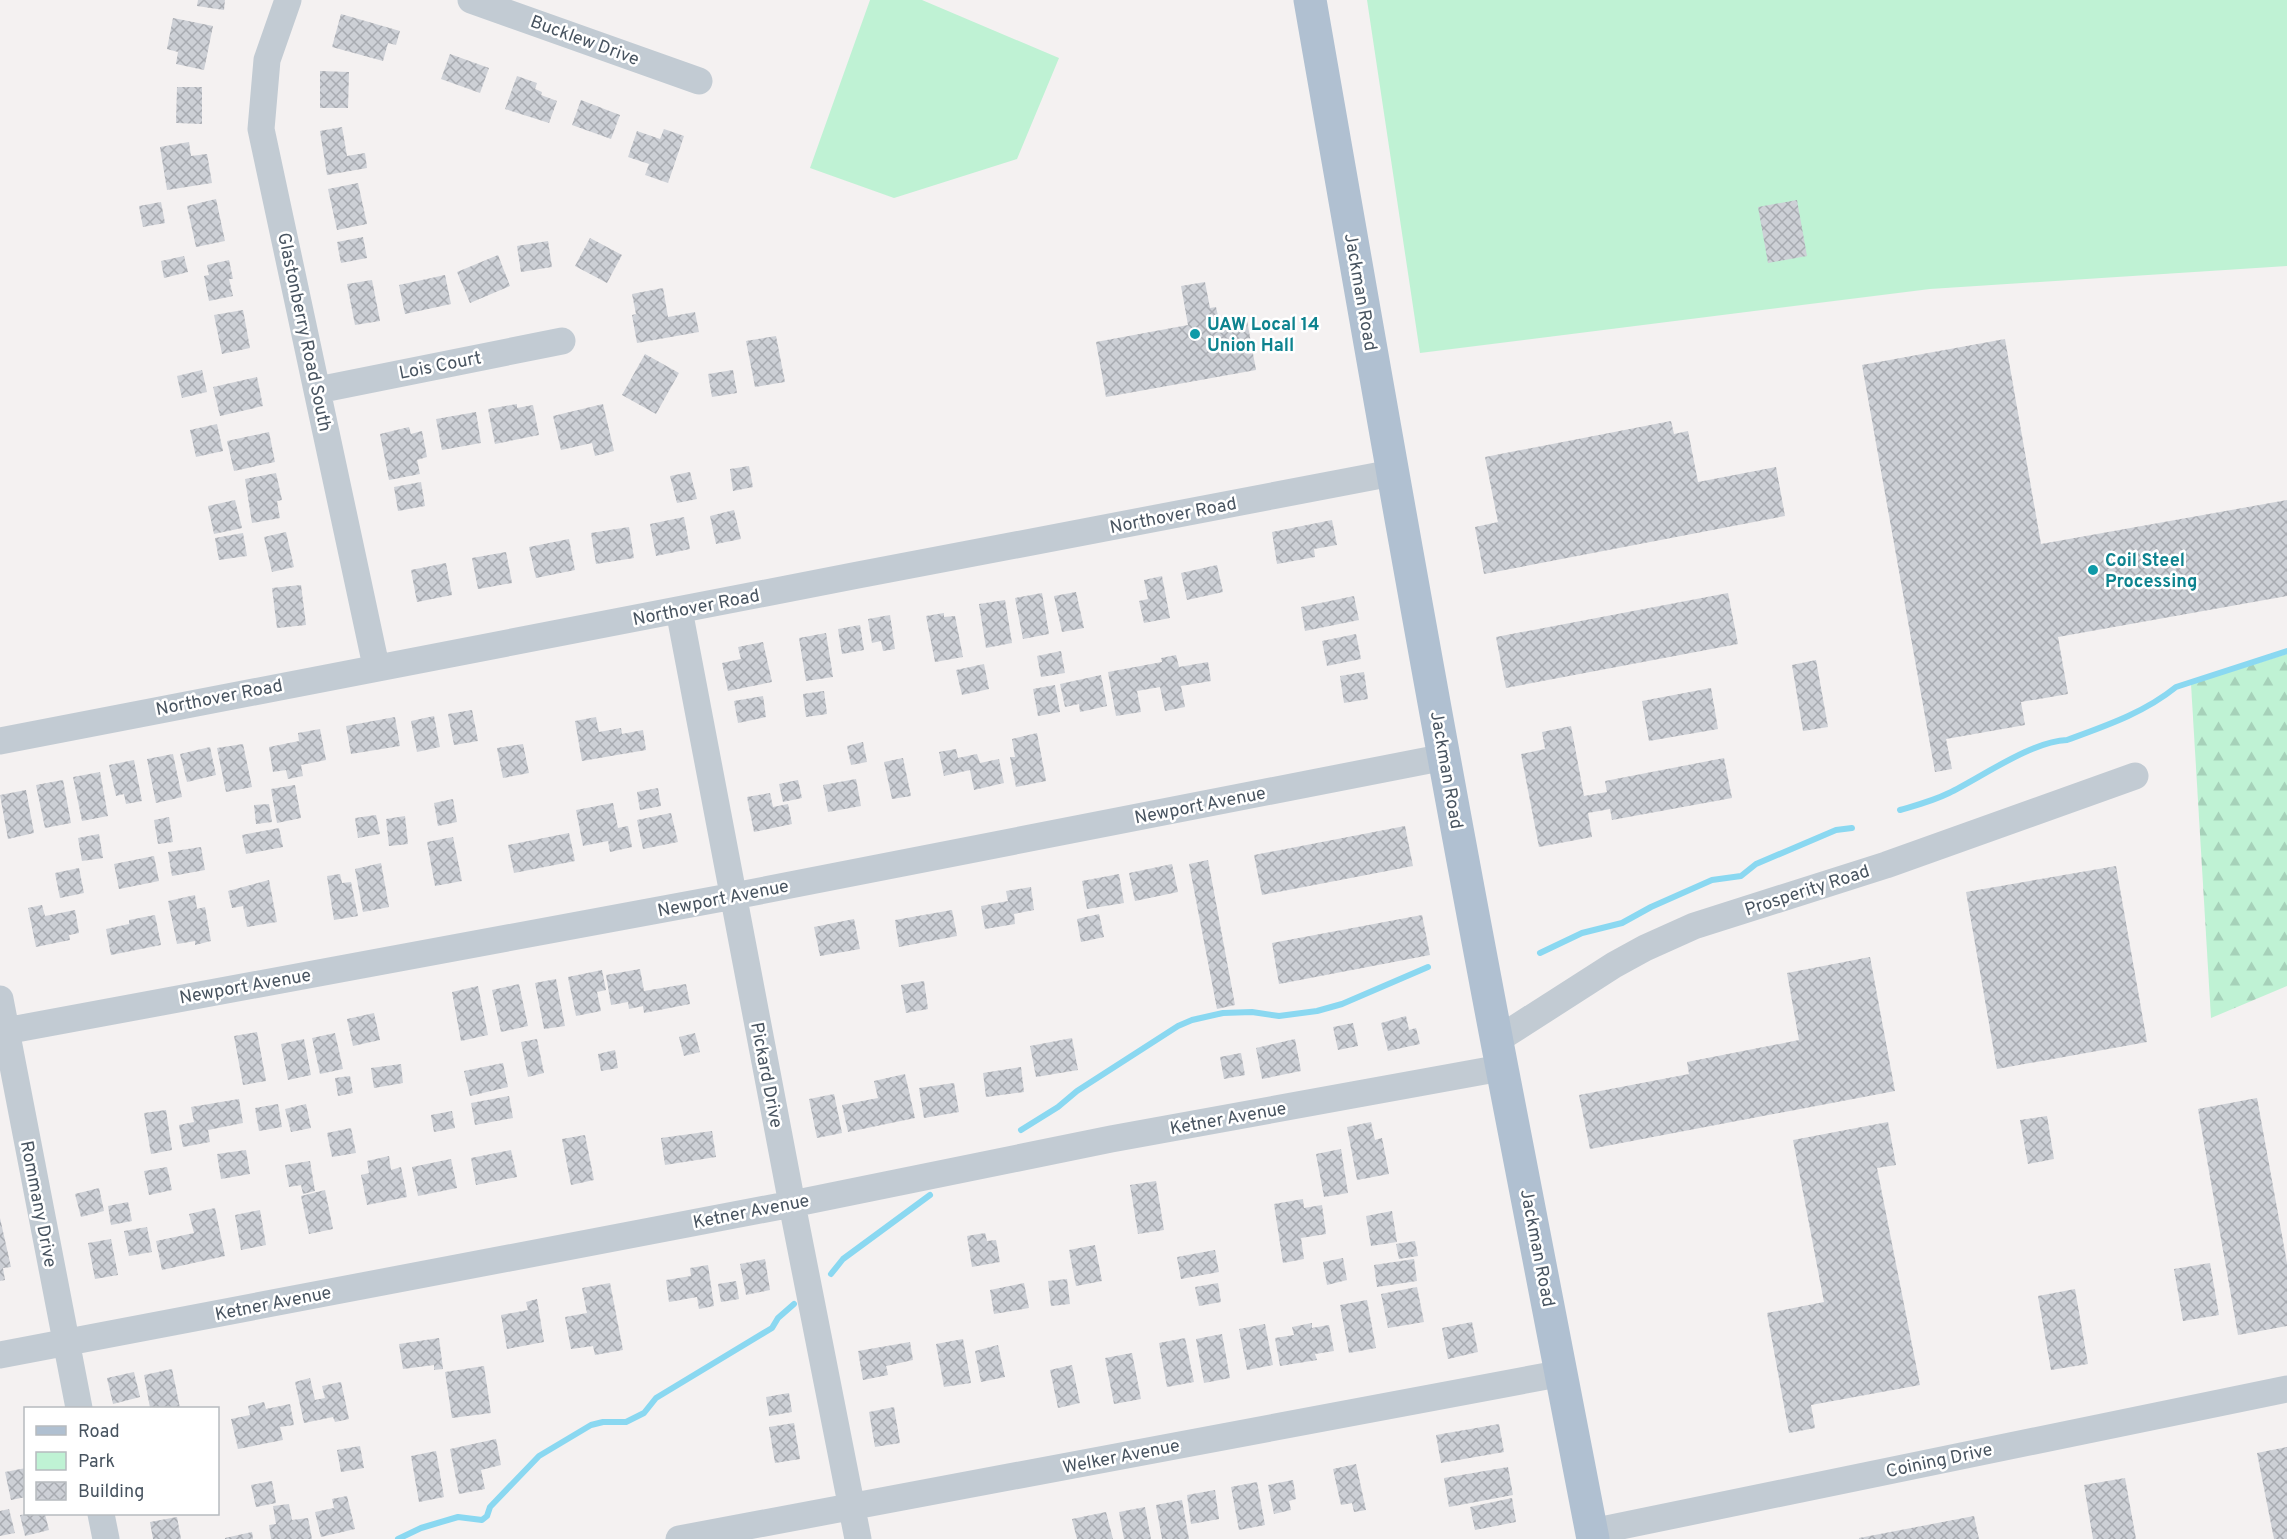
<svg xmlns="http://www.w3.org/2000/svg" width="2287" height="1539" font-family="Overpass,sans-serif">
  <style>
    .green { fill: #bff2d4 }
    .forest { fill: url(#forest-firs) }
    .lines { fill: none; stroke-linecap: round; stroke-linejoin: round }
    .stream { stroke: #8ad8f1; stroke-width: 6 }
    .building { fill: url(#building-cross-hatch) }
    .minor { stroke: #c2cbd3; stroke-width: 27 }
    .major { stroke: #b0c0d1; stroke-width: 33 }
    .culture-dot { fill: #0f9aa8; stroke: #fff; stroke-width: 2 }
    .labels { text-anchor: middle; stroke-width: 5; stroke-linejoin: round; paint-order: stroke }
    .street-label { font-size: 18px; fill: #485460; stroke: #fff }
    .culture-label { font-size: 18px; font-weight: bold; fill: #0d838f; stroke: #fff; text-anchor: start }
  </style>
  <defs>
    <pattern id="forest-firs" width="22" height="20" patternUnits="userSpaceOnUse" patternTransform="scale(1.5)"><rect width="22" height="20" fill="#bff2d4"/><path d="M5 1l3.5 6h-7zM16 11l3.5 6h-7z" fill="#a6d1b9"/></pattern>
    <pattern id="building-cross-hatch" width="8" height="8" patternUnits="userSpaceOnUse" patternTransform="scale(1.5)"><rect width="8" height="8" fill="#cdd0d6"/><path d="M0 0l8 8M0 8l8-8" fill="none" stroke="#a8abb1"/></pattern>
  </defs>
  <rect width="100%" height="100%" fill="#f4f1f1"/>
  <path class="green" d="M870,0H922L1059,58L1017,159L894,198L810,168Z
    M1367,0H2287V266L1930,289L1420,353Z"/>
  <path class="forest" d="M2287,654V986L2211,1018L2191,684Z"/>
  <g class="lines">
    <path class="stream" d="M1900,810C1917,805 1933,801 1949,793C1980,778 2032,741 2067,740C2105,726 2144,713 2176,687L2287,651
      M1540,953L1582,933L1622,923L1651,907L1712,880L1741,876L1756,864L1836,830L1852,828
      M1021,1130L1058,1107L1077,1091L1178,1026L1192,1020L1223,1013L1252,1012L1279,1016L1317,1011L1342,1004L1428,967
      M831,1274L843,1259L930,1195
      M398,1539L421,1528L458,1517L482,1520L487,1516L490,1507L539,1456L591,1425L603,1422H626L644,1413L656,1398L772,1328L778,1318L794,1304"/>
  </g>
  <path class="building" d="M198,0H225L224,10L197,6Z
    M341,14L400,31L396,45L388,43L383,61L332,47Z
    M173,18L213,26L204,70L176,64L178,52L167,49Z
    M450,54L489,68L480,93L441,79Z
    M320,71L349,72L348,108H320Z
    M517,76L537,83L535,89L542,92L541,95L557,101L549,123L505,109Z
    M177,87H202V124L176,123Z
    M581,100L620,115L611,139L572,125Z
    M342,127L347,156L365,153L367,168L327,175L320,131Z
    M664,129L684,136L668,183L645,175L649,164L628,157L637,131L660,139Z
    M189,142L191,156L207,154L212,183L167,190L160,147Z
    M358,183L367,224L337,230L328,189Z
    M216,199L225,241L196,247L187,206Z
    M1797,200L1807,256L1768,263L1758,207Z
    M161,202L165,223L143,227L139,206Z
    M363,237L367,258L341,263L337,242Z
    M590,238L622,255L607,283L575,266Z
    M548,241L552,267L521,272L517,246Z
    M498,255L510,286L470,303L457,272Z
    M184,256L188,272L164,278L161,261Z
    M229,260L233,279H229L233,296L209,301L204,276L209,275L207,265Z
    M445,275L451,304L405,314L399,285Z
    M372,280L380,321L355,325L347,284Z
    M1205,282L1210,308L1216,307L1219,320L1246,315L1256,370L1106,397L1096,342L1188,325L1181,286Z
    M663,288L668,317L695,312L699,332L637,343L632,315L636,314L632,294Z
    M243,310L250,348L222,354L214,315Z
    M776,336L785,382L755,387L746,341Z
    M2005,339L2041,544L2287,500V596L2058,637L2068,694L2021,702L2025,725L1946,739L1952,769L1935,772L1862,365Z
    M645,354L679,373L656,414L622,395Z
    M202,370L207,392L182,398L177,376Z
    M733,370L737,393L712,397L708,374Z
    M257,377L263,406L220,416L213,387Z
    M517,404V408L533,405L539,435L495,444L488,409Z
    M603,404L614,451L595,456L592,443L561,450L553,416Z
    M476,412L481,443L442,450L436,419Z
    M1671,421L1674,434L1688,431L1698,482L1776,467L1785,516L1484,574L1475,527L1498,522L1485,457Z
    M217,424L223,451L196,457L190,430Z
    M409,427L411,434L422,431L427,457L417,460L420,474L389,480L380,434Z
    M269,432L275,462L234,471L227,441Z
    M749,466L753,487L733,491L730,469Z
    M690,472L697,499L677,503L670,476Z
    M276,473L282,500L277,501L280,518L252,523L245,479Z
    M421,482L425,506L398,511L394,487Z
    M235,500L242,528L214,534L208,506Z
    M734,510L741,539L716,544L710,516Z
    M684,517L690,549L656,556L650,524Z
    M1332,520L1337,545L1314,549L1315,557L1277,564L1272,532Z
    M629,527L634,558L596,564L591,533Z
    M286,532L294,567L272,572L264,537Z
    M243,533L247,556L219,560L215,538Z
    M569,539L575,570L536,578L529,547Z
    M506,552L512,583L478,589L472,558Z
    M446,563L452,595L417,602L411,570Z
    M1217,565L1223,592L1187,600L1181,573Z
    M1162,576L1170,618L1144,623L1139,601L1148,599L1144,580Z
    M301,585L306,625L277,628L272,588Z
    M1076,592L1084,628L1062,632L1054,596Z
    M1042,593L1049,634L1023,639L1015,598Z
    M1728,593L1738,644L1506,688L1496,637Z
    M1354,596L1359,620L1305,631L1301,607Z
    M1005,600L1012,643L986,648L979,604Z
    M944,613V617L955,616L963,657L935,662L926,616Z
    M890,615L895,649L883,651L881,641L872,643L868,619Z
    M860,625L864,650L842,654L838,629Z
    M826,633L833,677L806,681L799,638Z
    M1356,634L1361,659L1327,666L1322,641Z
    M763,642L772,682L728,691L722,663L741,659L738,647Z
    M1061,651L1065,673L1041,677L1037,656Z
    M1176,655L1179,667L1208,662L1211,681L1181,686L1185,707L1165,711L1160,687L1137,691L1141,712L1116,716L1108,672L1162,662L1161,658Z
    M1816,660L1828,727L1803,731L1792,665Z
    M984,664L989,689L962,695L956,670Z
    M1364,672L1368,699L1344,703L1340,676Z
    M1101,675L1107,706L1080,712L1079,704L1065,707L1060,684Z
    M1055,685L1060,712L1038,716L1033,689Z
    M1711,688L1718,729L1649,741L1642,701Z
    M824,691L827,714L806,717L803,694Z
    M763,696L766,717L738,723L734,701Z
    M472,710L478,741L454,745L448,714Z
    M434,716L440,747L417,752L411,721Z
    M395,717L400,746L351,754L346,726Z
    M596,717L599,732L621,728L622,734L643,730L646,750L582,761L575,721Z
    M1571,726L1584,796L1607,792L1605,781L1724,758L1732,798L1612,820L1610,809L1588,813L1592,837L1539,847L1521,754L1545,749L1542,732Z
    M320,729L326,760L301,765L303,776L288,779L286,770L273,772L269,747L299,741L298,733Z
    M1037,733L1046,781L1016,787L1010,757H1015L1012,739Z
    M863,742L867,762L851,765L847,746Z
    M243,744L252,787L226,792L217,748Z
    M523,744L529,773L503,778L497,748Z
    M210,747L216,775L187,782L180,754Z
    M956,749L958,758L977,754L980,763L999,759L1004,783L974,790L970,770L944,776L939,752Z
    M173,754L182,797L156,803L147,759Z
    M903,758L911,796L892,799L884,762Z
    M134,760L142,801L126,804L124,794L116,796L109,765Z
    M100,772L108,816L82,821L73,777Z
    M856,779L861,806L828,812L823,785Z
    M63,780L71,823L45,828L36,785Z
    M798,780L802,798L783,802L779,784Z
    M295,785L301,818L277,823L271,789Z
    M658,788L661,806L640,810L637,792Z
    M26,790L34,833L8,839L0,795Z
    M770,793L773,807L788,804L792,824L754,832L747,797Z
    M453,799L457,822L438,826L434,803Z
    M613,803L618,828L628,826L632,847L610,852L608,841L583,846L576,810Z
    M269,804L272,822L256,824L254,805Z
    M671,813L678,842L643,849L637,820Z
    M376,815L380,834L358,838L355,818Z
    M405,816L408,844L389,846L386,819Z
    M169,817L173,842L158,844L154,820Z
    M1405,826L1413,866L1262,895L1254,855Z
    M279,828L283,847L246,854L242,835Z
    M569,833L575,861L514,873L508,845Z
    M99,834L103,858L82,861L78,838Z
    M453,837L462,881L435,886L427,842Z
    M201,847L205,870L172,876L168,852Z
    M154,856L159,881L119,889L114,864Z
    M1208,860L1235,1005L1217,1009L1189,864Z
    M381,863L389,907L363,912L355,869Z
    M1172,864L1178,892L1135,901L1129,873Z
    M2116,866L2147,1042L1997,1069L1966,892Z
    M79,868L84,893L60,898L55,873Z
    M340,874L342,883L351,882L358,916L334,920L327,876Z
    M1119,874L1124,903L1087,909L1082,881Z
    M269,880L277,922L247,927L243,906L232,908L228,891Z
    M1031,887L1034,910L1014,914L1015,924L985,929L981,906L1008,901L1006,891Z
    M195,895L197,909L205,907L211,941L195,945V941L177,944L168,901Z
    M42,905L45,916L75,910L79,933L69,935L70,940L36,947L28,908Z
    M952,910L957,936L899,947L895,920Z
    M1099,914L1104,937L1081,942L1077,919Z
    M155,915L161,945L111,955L106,929L129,924V920Z
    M1422,915L1430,955L1279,984L1272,943Z
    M854,919L860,949L820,956L814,927Z
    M1870,957L1895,1091L1590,1149L1579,1095L1689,1074L1687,1062L1799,1040L1787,973Z
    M640,969L644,991L686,984L690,1004L644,1013L643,1006L629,1009L628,1002L611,1005L606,975Z
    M602,970L606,990L597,992L601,1011L576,1016L568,977Z
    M556,979L565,1026L544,1029L535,983Z
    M924,981L928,1009L906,1013L901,985Z
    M519,984L528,1026L501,1032L492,990Z
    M478,986L488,1035L461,1041L452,992Z
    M374,1013L380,1040L353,1046L347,1019Z
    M1406,1016L1409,1030L1416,1028L1420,1044L1388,1051L1381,1023Z
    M1353,1023L1358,1046L1338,1050L1333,1027Z
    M257,1032L266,1081L243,1085L234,1036Z
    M335,1033L343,1069L320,1074L312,1038Z
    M695,1033L700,1052L684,1056L679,1037Z
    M1072,1038L1078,1070L1036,1077L1030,1046Z
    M304,1039L311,1075L288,1080L281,1044Z
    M537,1039L544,1073L528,1077L521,1042Z
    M1295,1039L1301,1071L1262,1079L1256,1048Z
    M615,1050L618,1068L601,1071L598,1054Z
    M1241,1053L1245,1075L1224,1079L1220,1057Z
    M503,1063L508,1087L470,1096L464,1071Z
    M401,1064L403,1083L374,1088L371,1068Z
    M1021,1067L1024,1092L986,1097L983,1073Z
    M905,1074L915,1118L848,1132L842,1105L878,1098L874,1081Z
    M350,1076L353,1093L338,1096L335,1078Z
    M954,1083L959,1112L924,1118L919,1088Z
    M834,1094L842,1133L817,1138L809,1099Z
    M509,1096L513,1118L475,1125L471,1103Z
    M2257,1098L2287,1263V1326L2238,1335L2198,1109Z
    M239,1099L243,1123L208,1130L210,1142L183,1147L179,1125L194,1122L191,1107Z
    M278,1104L282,1127L259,1131L255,1108Z
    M306,1104L311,1128L291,1132L285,1109Z
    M166,1110L172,1150L151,1154L144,1113Z
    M452,1111L455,1128L434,1132L431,1115Z
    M2047,1116L2054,1159L2028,1164L2020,1120Z
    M1371,1122L1375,1140L1382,1138L1389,1174L1357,1180L1347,1127Z
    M1888,1122L1896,1165L1877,1168L1920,1385L1811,1405L1815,1428L1789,1433L1767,1313L1824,1302L1793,1140Z
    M351,1128L356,1153L332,1157L327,1133Z
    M712,1131L716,1157L665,1165L661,1138Z
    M585,1135L594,1180L571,1185L562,1139Z
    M1341,1149L1348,1193L1324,1197L1316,1154Z
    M246,1150L250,1174L221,1179L217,1154Z
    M511,1150L517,1177L476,1185L471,1158Z
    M389,1156L391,1170L401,1167L407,1197L367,1205L361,1175L369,1173L367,1161Z
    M451,1159L457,1188L418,1196L412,1167Z
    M310,1161L315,1191L303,1194L301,1185L289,1187L285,1165Z
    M167,1167L172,1190L149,1195L144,1171Z
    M1156,1181L1164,1230L1138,1234L1130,1185Z
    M99,1188L104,1211L81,1217L75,1194Z
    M325,1190L333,1229L309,1234L301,1196Z
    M1303,1199L1304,1208L1322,1205L1326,1234L1301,1238L1304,1259L1283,1263L1274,1204Z
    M128,1202L132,1221L111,1225L108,1206Z
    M215,1208L225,1256L162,1270L156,1241L194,1233L189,1214Z
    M260,1210L266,1245L241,1250L235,1215Z
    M1392,1211L1397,1242L1371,1246L1366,1216Z
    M0,1218L11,1267L3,1268L5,1280L0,1281Z
    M147,1227L152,1252L129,1256L124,1231Z
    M985,1233L987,1241L996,1240L1000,1262L972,1267L967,1236Z
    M111,1239L118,1275L95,1279L88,1243Z
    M1415,1241L1418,1256L1399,1259L1396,1244Z
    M1095,1245L1102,1281L1076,1286L1069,1250Z
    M1215,1250L1219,1272L1181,1279L1177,1257Z
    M1343,1258L1347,1280L1327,1285L1323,1262Z
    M765,1259L770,1290L746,1295L740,1264Z
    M1414,1259L1417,1281L1377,1287L1374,1265Z
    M2210,1263L2219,1315L2183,1321L2174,1269Z
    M708,1265L714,1306L699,1309L697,1297L669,1302L666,1280L691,1276L690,1268Z
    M1067,1279L1070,1304L1051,1306L1048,1281Z
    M736,1281L739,1299L721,1302L718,1284Z
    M610,1283L623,1350L595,1355L593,1346L571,1349L565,1317L587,1313L582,1288Z
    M1024,1283L1029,1308L994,1314L990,1290Z
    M1218,1283L1221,1302L1199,1306L1195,1287Z
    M1417,1287L1424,1322L1388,1328L1381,1294Z
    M2075,1289L2088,1364L2051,1370L2038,1296Z
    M537,1299L544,1342L507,1349L501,1315L528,1310L526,1302Z
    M1367,1300L1376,1348L1349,1353L1340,1305Z
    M1472,1322L1478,1352L1448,1359L1442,1328Z
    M1312,1323V1328L1329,1325L1334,1351L1315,1354L1317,1360L1280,1366L1275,1338L1294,1335L1292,1327Z
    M1265,1324L1273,1365L1247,1370L1239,1329Z
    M1222,1334L1230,1378L1204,1383L1196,1339Z
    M439,1338L443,1369L434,1370V1365L403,1369L399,1344Z
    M1185,1338L1194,1382L1167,1387L1159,1343Z
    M963,1339L971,1383L944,1387L936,1344Z
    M910,1342L913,1360L886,1366L888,1375L863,1380L858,1351Z
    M998,1345L1005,1377L981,1382L975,1351Z
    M1132,1353L1141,1399L1114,1404L1105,1358Z
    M1072,1365L1080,1403L1058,1408L1050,1370Z
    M484,1366L491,1413L452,1418L445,1372Z
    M172,1369L180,1408H150L144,1375Z
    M134,1372L140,1397L113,1404L107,1378Z
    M310,1378L315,1400L325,1398L322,1386L341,1382L349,1419L335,1422L333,1417L304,1423L295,1382Z
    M789,1393L792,1412L769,1416L766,1397Z
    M264,1402L266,1409L290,1404L294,1425L280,1427L283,1440L238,1449L231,1419L250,1415L248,1406Z
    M894,1407L900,1443L875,1447L869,1412Z
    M794,1423L800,1459L775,1463L769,1427Z
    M1499,1424L1504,1452L1441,1463L1436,1435Z
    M496,1439L501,1465L481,1470L485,1489L459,1494L450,1449Z
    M360,1446L364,1468L341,1472L337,1450Z
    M2287,1447V1539H2274L2257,1453Z
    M436,1451L444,1497L419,1502L411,1456Z
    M1356,1464L1366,1510L1354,1512L1352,1503L1341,1505L1333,1469Z
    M1508,1467L1513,1495L1449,1507L1444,1478Z
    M26,1468V1497L11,1500L5,1472Z
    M2125,1478L2136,1539H2093L2084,1485Z
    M1293,1480L1296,1499L1289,1501L1291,1510L1274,1514L1268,1485Z
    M272,1481L276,1503L256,1507L251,1485Z
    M1257,1482L1265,1525L1239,1530L1231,1487Z
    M1215,1490L1219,1519L1191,1524L1187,1495Z
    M347,1496L355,1529L321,1537L315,1512L334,1508L332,1499Z
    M1512,1498L1516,1522L1475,1530L1470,1507Z
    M1182,1500L1189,1539H1162L1156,1505Z
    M289,1504L292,1520L308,1518L312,1539H271L269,1525L276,1524L273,1506Z
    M1145,1507L1151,1539H1124L1119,1512Z
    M9,1509L15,1533L0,1536V1511Z
    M1106,1512L1113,1539H1077L1072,1519Z
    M28,1514H45L49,1530L25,1536L20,1515Z
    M1974,1516L1979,1539H1859V1538Z
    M177,1517L181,1539H153L150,1522Z
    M252,1532L253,1539H225V1538Z"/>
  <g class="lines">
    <path class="minor" d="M288,0L267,60L261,129L376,666
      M471,0L699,81
      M318,390L562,341
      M679,610L792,1204L858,1539
      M0,741C464,648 928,563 1392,473
      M0,999L79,1408
      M0,1032L734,896L1445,757
      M1497,1040L1614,965L1645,948L1694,926L1886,865L2135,776
      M0,1355L792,1204L1111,1139L1501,1068
      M101,1514L106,1539
      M1592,1532L2287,1389
      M679,1539L1563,1373"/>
    <path class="major" d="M1310,0C1372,356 1434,713 1502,1068C1531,1225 1564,1382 1593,1539"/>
  </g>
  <g class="culture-dot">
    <circle cx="1195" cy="334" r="6"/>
    <circle cx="2093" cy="570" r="6"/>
  </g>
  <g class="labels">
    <g class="street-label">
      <text transform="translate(585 40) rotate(20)" y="6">Bucklew Drive</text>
      <text transform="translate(1361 292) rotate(80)" y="6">Jackman Road</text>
      <text transform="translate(305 332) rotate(78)" y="6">Glastonberry Road South</text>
      <text transform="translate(440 365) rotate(-11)" y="6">Lois Court</text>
      <text transform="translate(1173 515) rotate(-11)" y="6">Northover Road</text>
      <text transform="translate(696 607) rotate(-11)" y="6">Northover Road</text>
      <text transform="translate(219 697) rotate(-11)" y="6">Northover Road</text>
      <text transform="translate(1447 770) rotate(80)" y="6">Jackman Road</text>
      <text transform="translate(1200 805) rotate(-11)" y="6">Newport Avenue</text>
      <text transform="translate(1807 890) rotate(-18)" y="6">Prosperity Road</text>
      <text transform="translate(723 898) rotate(-11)" y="6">Newport Avenue</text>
      <text transform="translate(245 986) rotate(-10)" y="6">Newport Avenue</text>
      <text transform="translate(767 1075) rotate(79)" y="6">Pickard Drive</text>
      <text transform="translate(1228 1118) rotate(-10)" y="6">Ketner Avenue</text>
      <text transform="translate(39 1204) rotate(79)" y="6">Rommany Drive</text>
      <text transform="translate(751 1211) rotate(-11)" y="6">Ketner Avenue</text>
      <text transform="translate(1538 1248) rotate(79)" y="6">Jackman Road</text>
      <text transform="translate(273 1303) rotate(-11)" y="6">Ketner Avenue</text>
      <text transform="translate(1121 1456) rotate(-11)" y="6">Welker Avenue</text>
      <text transform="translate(1939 1460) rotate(-12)" y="6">Coining Drive</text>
    </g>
    <g class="culture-label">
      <text x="1207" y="330">UAW Local 14<tspan x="1207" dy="21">Union Hall</tspan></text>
      <text x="2105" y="566">Coil Steel<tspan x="2105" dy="21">Processing</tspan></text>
    </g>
  </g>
  <rect x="24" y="1407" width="195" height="108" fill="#ffffff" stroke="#b6bbbf" stroke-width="1.5"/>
  <rect x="36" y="1426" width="30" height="9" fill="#b0c0d1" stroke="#b6bbbf" stroke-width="1.5"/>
  <text x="78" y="1437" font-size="18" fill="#485460">Road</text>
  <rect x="36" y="1452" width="30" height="18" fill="#bff2d4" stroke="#b6bbbf" stroke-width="1.5"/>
  <text x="78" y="1467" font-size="18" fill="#485460">Park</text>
  <rect x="36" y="1482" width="30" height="18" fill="url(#building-cross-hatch)" stroke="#b6bbbf" stroke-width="1.5"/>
  <text x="78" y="1497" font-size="18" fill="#485460">Building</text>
</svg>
